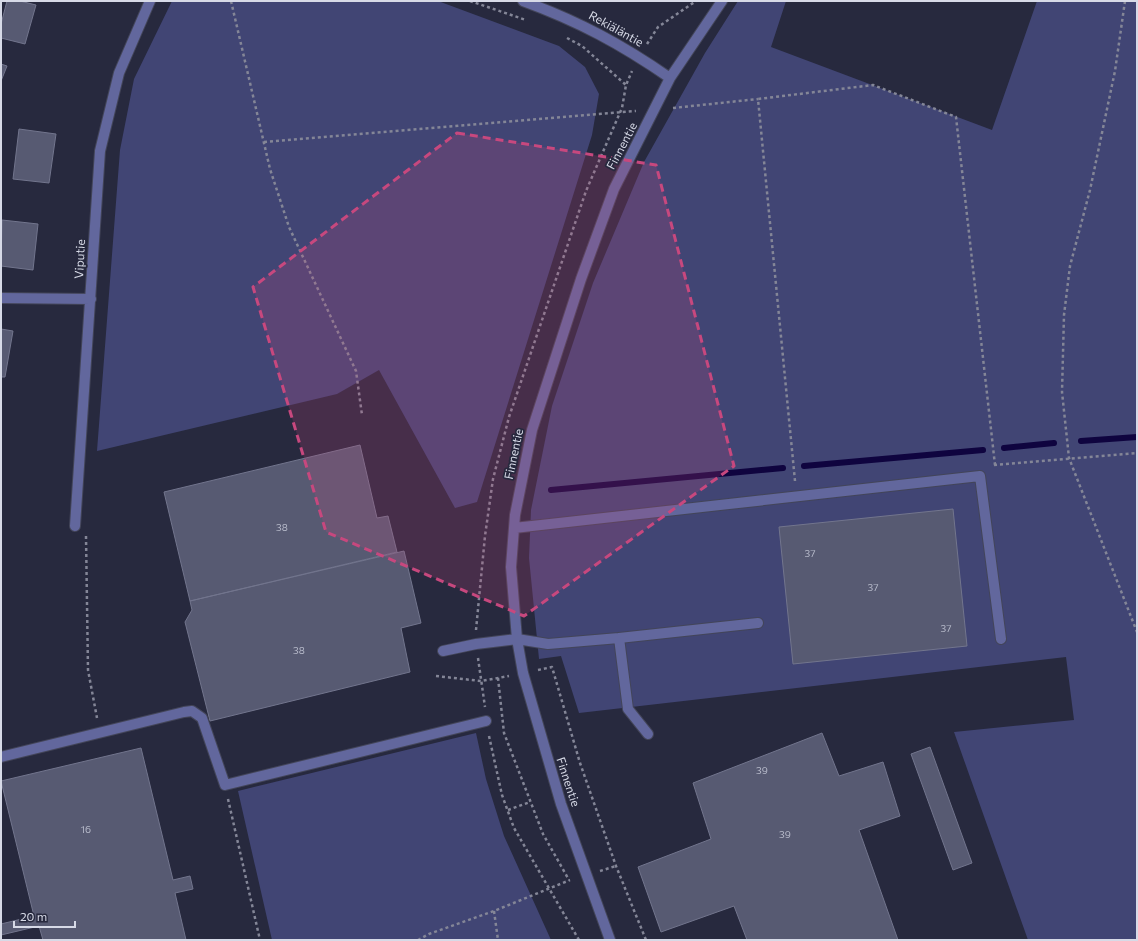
<svg xmlns="http://www.w3.org/2000/svg" width="1138" height="941" font-family="Commissioner,sans-serif">
  <style>
    .green { fill: #414574 }
    .lines { fill: none; stroke-linecap: round; stroke-linejoin: round }
    .stream { stroke: #0f043f; stroke-width: 6 }
    .building { fill: #575a72; stroke: #72758d }
    .minor-casing { stroke: #434559; stroke-width: 12 }
    .path { stroke: #848697; stroke-width: 2.5; stroke-dasharray: 3 3; stroke-linecap: butt }
    .minor { stroke: #62679d; stroke-width: 10 }
    .marked { fill: #c7487e; fill-opacity: 0.2; stroke: #c7487e; stroke-width: 3; stroke-dasharray: 8 5; stroke-linejoin: round }
    .labels { text-anchor: middle; stroke-width: 3.5; stroke-linejoin: round; paint-order: stroke }
    .number-label { font-size: 10px; fill: #b7baca }
    .street-label { font-size: 12px; fill: #d7dae7; stroke: #27293e }
  </style>
  <rect width="100%" height="100%" fill="#27293e"/>
  <path class="green" d="M172,1H438L559,46L585,67L599,94L592,135L477,502L455,508L379,370L337,394L97,451L120,150L134,79Z
    M738,1H786L771,47L992,130L1037,1H1137V940H1028L954,732L1074,720L1066,657L579,713L561,656L539,659L529,558L531,510L552,406L593,283L644,162L705,53Z
    M476,733L486,779L504,836L551,940H272L238,791Z"/>
  <g class="lines">
    <path class="stream" d="M1081,441L1137,437
      M1004,448L1054,443
      M804,466L983,450
      M551,490L783,468"/>
  </g>
  <path class="building" d="M7,1H20L36,5L25,44L1,38V24Z
    M1,64L7,66L1,81Z
    M19,129L56,134L49,183L13,179Z
    M2,220L38,224L33,270L1,266Z
    M1,329L13,331L5,377H1Z
    M360,445L377,518L388,516L397,552L190,601L164,492Z
    M953,509L967,646L793,664L779,527Z
    M404,551L421,623L401,628L410,672L210,721L185,622L192,610L190,601Z
    M822,733L839,776L883,762L900,816L859,830L898,940H747L734,906L661,932L638,867L711,839L693,783Z
    M930,747L972,863L953,870L911,754Z
    M141,748L173,880L190,876L193,889L175,893L186,940H43L39,926L1,935V940V924L34,916L1,781Z"/>
  <g class="lines">
    <g class="minor-casing">
      <path id="minor" d="M523,1C578,21 621,44 670,78
        M1,298L91,299
        M75,526L100,151L119,73L150,1
        M514,528L980,476L1001,639
        M619,638L758,623
        M443,651L476,644L517,639L548,644L619,638L628,709L648,734
        M1,757L184,712L192,711L202,718L225,785L486,721
        M610,940L561,804L523,673L517,639L511,567L515,515L532,430L581,279L614,189L670,78L722,1"/>
    </g>
    <path class="path" d="M231,1L270,169L289,227L356,371L362,415
      M470,1L526,20
      M1125,1L1115,71L1090,190L1070,266L1064,315L1062,392L1069,458L1137,632
      M567,38L582,46L626,85
      M647,44L658,27L696,1
      M673,108L758,99
      M264,142L636,111
      M994,465L1137,453
      M795,481L758,99L873,85L956,117L995,465
      M86,536L88,670L97,718
      M476,630L485,536L493,479L509,417L586,191L622,108L626,85L632,71
      M478,658L485,707
      M538,670L552,667L580,763L616,866L646,940
      M436,676L481,681L509,676
      M498,678L504,733L543,834L569,880
      M489,736L502,795L514,828L579,940
      M228,799L260,940
      M508,810L530,802
      M600,871L616,866
      M494,911L498,940
      M418,940L429,934L494,911L570,880"/>
    <use href="#minor" class="minor"/>
  </g>
  <path class="marked" d="M457,133L656,165L734,466L524,616L326,532L253,287Z"/>
  <g class="labels">
    <g class="number-label">
      <text x="282" y="531">38</text>
      <text x="810" y="557">37</text>
      <text x="873" y="591">37</text>
      <text x="946" y="632">37</text>
      <text x="299" y="654">38</text>
      <text x="762" y="774">39</text>
      <text x="86" y="833">16</text>
      <text x="785" y="838">39</text>
    </g>
    <g class="street-label">
      <text transform="translate(616 29) rotate(29)" y="4">Rekiäläntie</text>
      <text transform="translate(622 146) rotate(-62)" y="4">Finnentie</text>
      <text transform="translate(80 259) rotate(-87)" y="4">Viputie</text>
      <text transform="translate(514 454) rotate(-78)" y="4">Finnentie</text>
      <text transform="translate(568 782) rotate(72)" y="4">Finnentie</text>
    </g>
  </g>
  <rect width="1138" height="941" fill="none" stroke="#d7dae7" stroke-width="4"/>
  <path d="M14 921v6h61v-6" fill="none" stroke="#d7dae7" stroke-width="2"/>
  <text x="20" y="921" font-size="12" fill="#d7dae7" stroke="#27293e" stroke-width="3" paint-order="stroke">20 m</text>
</svg>
